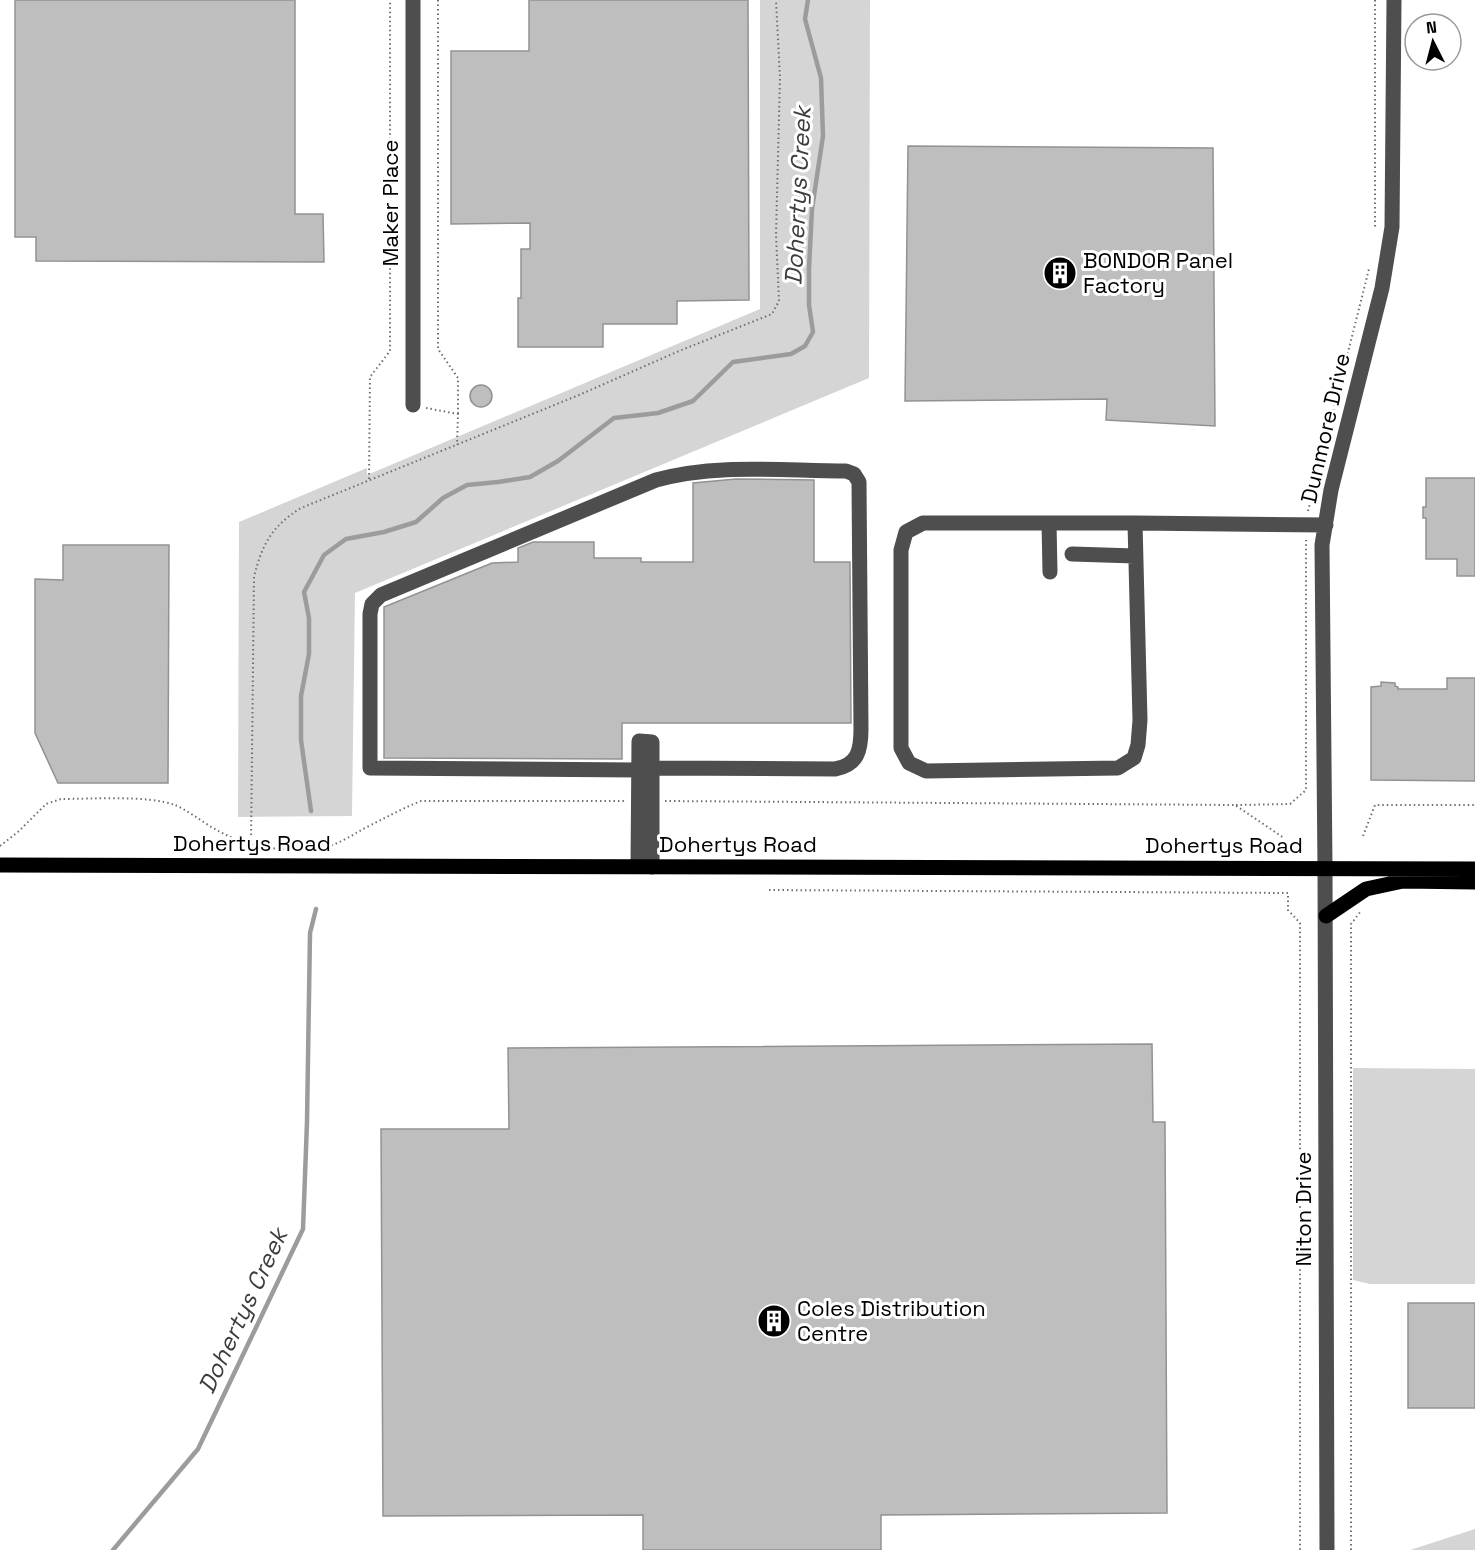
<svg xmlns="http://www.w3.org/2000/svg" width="1475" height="1550" font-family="'Space Grotesk',sans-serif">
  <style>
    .green { fill: #d5d5d5 }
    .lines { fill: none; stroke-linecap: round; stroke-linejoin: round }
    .stream { stroke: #9c9c9c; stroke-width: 4.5 }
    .building { fill: #bebebe; stroke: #929292; stroke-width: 1.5 }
    .path { stroke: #707070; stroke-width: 2; stroke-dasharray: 1.5 3; stroke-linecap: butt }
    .minor { stroke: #4e4e4e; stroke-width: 15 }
    .major { stroke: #000; stroke-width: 15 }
    .labels { text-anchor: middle; stroke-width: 6; stroke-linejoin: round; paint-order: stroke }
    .street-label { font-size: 22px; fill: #000; stroke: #fff }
    .poi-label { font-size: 22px; fill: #000; stroke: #fff; text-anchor: start }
    .water-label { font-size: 24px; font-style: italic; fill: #3d3d3d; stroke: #fff }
  </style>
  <rect width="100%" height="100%" fill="#fff"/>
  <path class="green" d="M760,0H870L869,378L355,593L352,816L238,817L239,522L367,468V475L760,309Z
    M1353,1068L1475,1069V1284H1370L1353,1280Z
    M1475,1529V1550H1410Z"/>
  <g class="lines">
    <path class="stream" d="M311,811L301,740V696L309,654V618L304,592L324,555L346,539L384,532L416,522L443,498L467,485L498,482L530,477L558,461L614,418L658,413L693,401L733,362L791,354L805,346L813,332L809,305V269L812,209L823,136L821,78L805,19L808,0
      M113,1550L198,1449L303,1229L307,1122L310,933L316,909"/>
  </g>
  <path class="building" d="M15,0H295V214H323L324,262L36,261V237H15Z
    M529,0H748L749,300L677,301V324H603V347H518V298H521V249H530V223L451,224V51H529Z
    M908,146L1213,148L1215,426L1106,420L1107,399L905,401Z
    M470 396a11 11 0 1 1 22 0a11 11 0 1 1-22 0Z
    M1426,478H1475V576H1457V559H1426V518H1423V507H1426Z
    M736,479L814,480V562H850L851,723H622V759L384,758V607L492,563L518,562V548L533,542H594V558H641V562H693V483Z
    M63,545H169L168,783H58L35,733V579L63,580Z
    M1447,678H1475V781L1371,780V687L1381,686V682L1395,683V686L1398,687V689H1447Z
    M1152,1044L1153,1122H1165L1167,1513L881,1515V1550H643V1515L383,1516L381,1129H509L508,1048Z
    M1408,1303H1475V1408H1408Z"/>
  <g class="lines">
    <path class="path" d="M438,0V349L458,378V414
      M1375,0V228
      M426,408L458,414L457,445
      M369,479L370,377L390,351V0
      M1308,511L1369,269
      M665,801L1235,805L1284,838
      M1236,805L1290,804L1306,790V540
      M1363,836L1375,805H1475
      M251,844L254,577C262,544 272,526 301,508L579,395L679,351L772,314L779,301L776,235L780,78L776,0
      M0,846L19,831L46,804L61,799C92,799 148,795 175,805C189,811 202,822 215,829C245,847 282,852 317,849C334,847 349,837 363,829C383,819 401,809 421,801H624
      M769,890L1288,893V910L1300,923V1550
      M1351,1550V924L1361,911"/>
    <path class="minor" d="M413,405V0
      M1049,523L1050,572
      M1135,523H923L906,532L901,550V748L909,763L926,771L1118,768L1134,758L1138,745L1140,720L1135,523L1326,525
      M1072,554L1135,556
      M639,770L370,768V614L372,604L381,595L656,480C717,463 783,471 846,471L854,474L859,482L861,729C861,750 858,765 835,769L652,768
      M638,866L639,741L652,742V867
      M1327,1550L1325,868L1322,545L1331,490L1382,288L1392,227L1394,0"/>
    <path class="major" d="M0,865L1475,869
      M1326,916L1366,889L1403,881L1475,882"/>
  </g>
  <defs>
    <g id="building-disc" transform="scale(1.725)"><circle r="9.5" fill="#000" stroke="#fff"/><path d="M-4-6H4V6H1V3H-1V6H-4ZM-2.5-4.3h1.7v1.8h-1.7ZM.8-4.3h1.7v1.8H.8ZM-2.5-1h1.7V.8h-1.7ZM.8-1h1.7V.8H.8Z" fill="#fff"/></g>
  </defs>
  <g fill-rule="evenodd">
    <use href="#building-disc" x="1060" y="273"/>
    <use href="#building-disc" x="774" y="1321"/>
  </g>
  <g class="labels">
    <g class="street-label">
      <text transform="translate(390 203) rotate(-90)" y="8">Maker Place</text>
      <text transform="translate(1325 428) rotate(-77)" y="8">Dunmore Drive</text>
      <text x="252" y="851">Dohertys Road</text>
      <text x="738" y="852">Dohertys Road</text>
      <text x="1224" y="853">Dohertys Road</text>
      <text transform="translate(1303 1209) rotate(-90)" y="8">Niton Drive</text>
    </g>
    <g class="poi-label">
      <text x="1083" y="268">BONDOR Panel<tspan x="1083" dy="25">Factory</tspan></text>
      <text x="797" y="1316">Coles Distribution<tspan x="797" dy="25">Centre</tspan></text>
    </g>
    <g class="water-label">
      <text transform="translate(798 196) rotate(-87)" y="8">Dohertys Creek</text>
      <text transform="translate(243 1311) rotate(-65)" y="8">Dohertys Creek</text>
    </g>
  </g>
  <g transform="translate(1433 42) rotate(354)"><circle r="28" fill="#ffffff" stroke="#999999" stroke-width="1.5"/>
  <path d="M0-4.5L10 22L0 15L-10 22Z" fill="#000000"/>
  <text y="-9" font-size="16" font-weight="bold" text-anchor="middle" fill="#000000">N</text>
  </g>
</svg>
